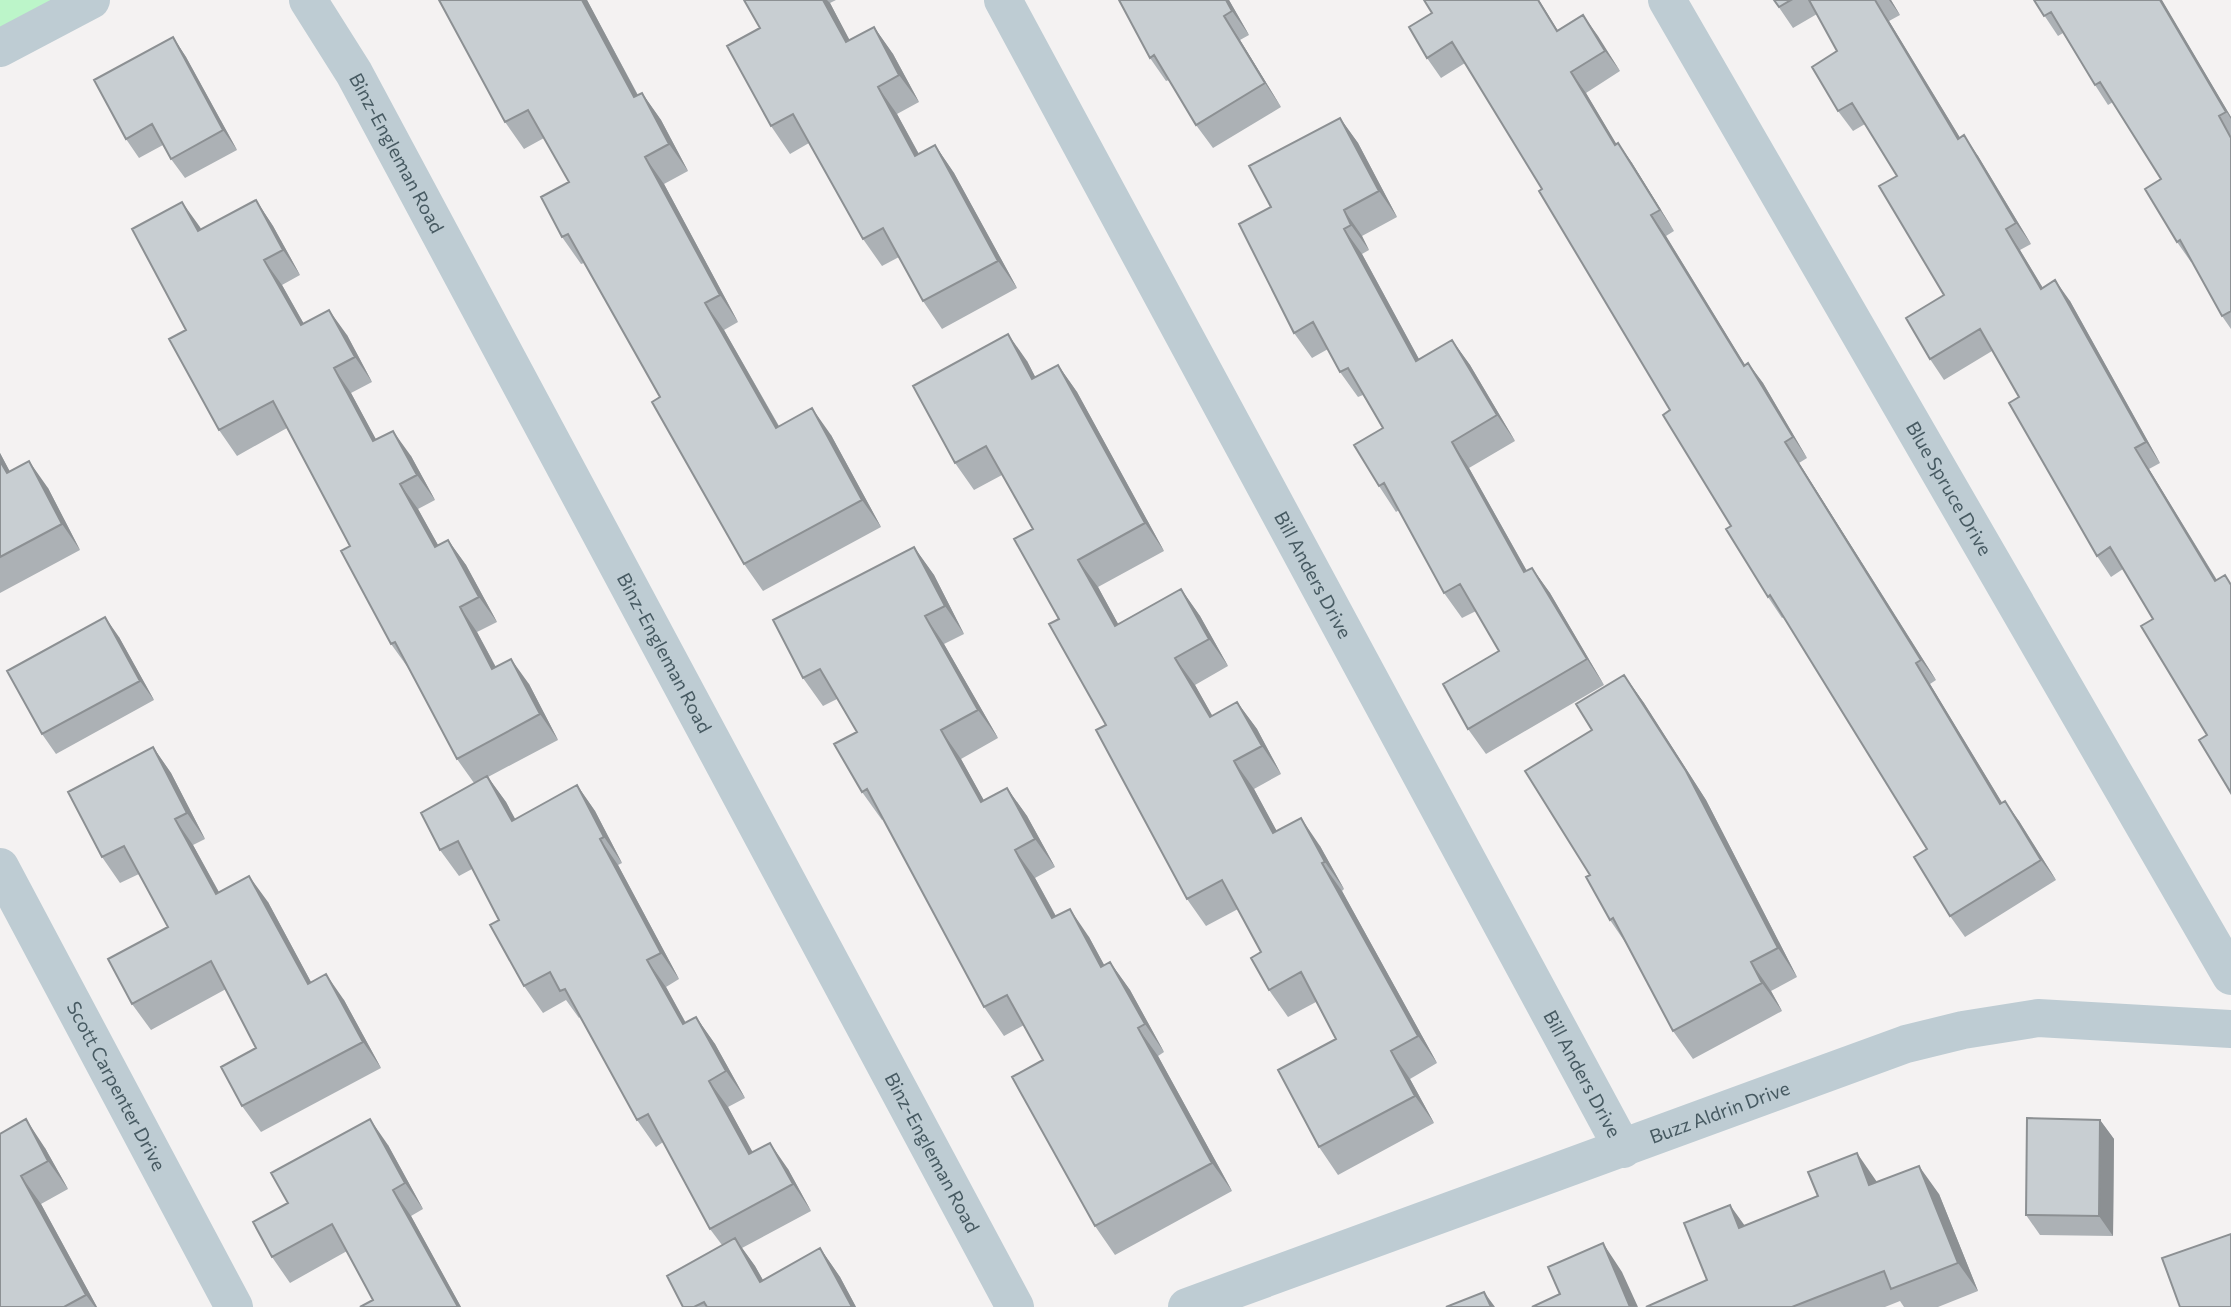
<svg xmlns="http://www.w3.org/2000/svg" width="2231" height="1307" font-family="Commissioner,sans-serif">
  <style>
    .green { fill: #bcf5c9 }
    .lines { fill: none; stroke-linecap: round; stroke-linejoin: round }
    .minor { stroke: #beccd3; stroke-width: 38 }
    .tertiary { stroke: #beccd3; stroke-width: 38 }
    .wall { fill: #acb1b5 }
    .shaded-wall { fill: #8c9093 }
    .building { fill: #c8ced2; stroke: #8c9093; stroke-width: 2 }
    .labels { text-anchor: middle; stroke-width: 5; stroke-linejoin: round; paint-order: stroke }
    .street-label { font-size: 19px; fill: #475a62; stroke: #fff }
  </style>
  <rect width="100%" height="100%" fill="#f4f2f2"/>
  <path class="green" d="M0,0H67L0,35Z"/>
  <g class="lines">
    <g class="minor">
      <path id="s1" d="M1003,0L1623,1149"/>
      <path id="s2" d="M1667,0L2231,976"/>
      <path d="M0,48L91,0"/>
      <path id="s3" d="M0,867L234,1307"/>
      <path id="s4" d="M1187,1307L1906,1044L1963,1030L2038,1018L2231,1029"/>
    </g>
    <path class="tertiary" id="s5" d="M308,0L354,73L1015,1307"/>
  </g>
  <path class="wall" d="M439,0H587L638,95L642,93L661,120L688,171L664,184L738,322L724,330L779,426L831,435L881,527L763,591L744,564L660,397L584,263L581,264L562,237L569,182L544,138L524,149L505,122Z
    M744,0H836L830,3L849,40L874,27L893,54L919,102L897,114L919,154L935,145L954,173L1017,288L942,329L923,301L899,257L882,266L863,239L809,143L790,154L771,126L760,28Z
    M1119,0H1229L1249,35L1240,40L1281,107L1213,148L1196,125L1169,80L1166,81L1150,58Z
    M1774,0H1891L1900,15L1889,21L1960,138L1978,156L2031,244L2020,250L2043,288L2070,301L2160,463L2149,469L2217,580L2225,575L2231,584V793L2207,735L2153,619L2123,569L2111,577L2097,556L2019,397L1992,351L1944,380L1930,359L1944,295L1897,176L1865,124L1853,131L1838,111L1837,51L1817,14L1793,28Z
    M2034,0L2162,1L2231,117V329L2222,316L2192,261L2191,262L2177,242L2161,179L2113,102L2108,105L2095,85L2063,33L2058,36Z
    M1432,13L1558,30L1583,15L1620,71L1586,93L1616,144L1618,143L1632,163L1674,231L1666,236L1745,365L1748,363L1763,383L1807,458L1799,463L1936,680L1930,684L2002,803L2019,821L2056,880L1965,937L1950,916L1927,849L1784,617L1782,618L1768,597L1670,410L1542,189L1465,63L1441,78L1427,58Z
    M173,37L186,57L237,150L185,178L171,159L163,145L139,158L126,139Z
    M1340,118L1358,143L1397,217L1362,236L1369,250L1362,254L1419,359L1452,340L1470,365L1515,441L1469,468L1527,571L1532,568L1550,593L1604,685L1486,754L1468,729L1499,651L1476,611L1462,618L1444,593L1399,510L1396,512L1379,486L1383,428L1363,395L1358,397L1340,372L1328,349L1312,358L1294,333L1271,207Z
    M256,200L273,226L300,275L282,285L304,324L347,335L372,382L351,393L376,440L411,456L435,500L418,509L438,545L448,540L466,565L497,622L477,632L496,667L529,684L558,740L488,777L506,802L515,820L577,785L595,811L622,863L618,865L679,979L666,987L686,1023L696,1017L715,1044L745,1098L728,1107L752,1152L788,1169L811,1211L742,1248L755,1266L763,1280L820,1248L840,1277L856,1307H683L722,1245L710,1229L663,1142L656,1147L637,1120L580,1017L579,1018L566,1000L543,1013L524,986L499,920L472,869L459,876L440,850L474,783L457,759L409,669L391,644L350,546L287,428L237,456L219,430L186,330L201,229Z
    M1027,361L1035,377L1058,365L1077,392L1164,551L1098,587L1118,624L1181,589L1200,616L1228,666L1195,685L1212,716L1237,702L1257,729L1281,774L1254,789L1277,832L1320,846L1344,889L1342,891L1437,1063L1410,1079L1434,1123L1338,1175L1319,1147L1336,1039L1316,1002L1288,1017L1269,990L1261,952L1238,909L1206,926L1187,899L1106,725L1059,619L1033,529L1002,475L974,490L955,463Z
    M0,453L10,472L48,488L80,550L0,593Z
    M914,547L934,575L964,634L944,644L998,738L961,759L984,801L1007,788L1027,816L1055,867L1035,878L1056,916L1089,937L1104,965L1110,962L1130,990L1164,1052L1158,1056L1232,1191L1115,1255L1095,1226L1043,1060L1024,1025L1004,1036L984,1007L883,819L882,820L862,792L857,732L837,699L823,706L803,678Z
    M119,637L154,700L56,754L42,734Z
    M1624,675L1644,703L1706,800L1797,977L1771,991L1782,1011L1693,1059L1673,1031L1627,945L1610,920L1590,875L1592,730Z
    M153,747L171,773L205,839L193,845L219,892L268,902L311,982L344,1000L381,1068L261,1132L242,1106L256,1048L226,989L151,1030L132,1004L168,927L139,874L120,883L102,857Z
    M2100,1120L2114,1139L2113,1236L2040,1235L2026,1215Z
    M0,1134L45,1148L68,1189L41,1204L97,1307H0Z
    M388,1145L423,1209L411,1216L461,1307H360L373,1300L347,1251L290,1283L272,1257L288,1203Z
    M1877,1182L1939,1194L1978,1291L1938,1307H1904L1900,1301L1885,1307H1646L1707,1280L1745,1226Z"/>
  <path class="shaded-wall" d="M582,0H587L653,124L634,97Z
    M823,0H827L830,3L865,69L846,42Z
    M1226,0H1229L1249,35L1232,11Z
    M1538,0H1539L1571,52L1557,31Z
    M1874,0L1889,21L1973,159L1958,139Z
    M1889,0H1891L1900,15Z
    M2160,0H2162L2231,117V119Z
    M1583,15L1598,36L1620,71L1605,51Z
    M1224,16L1240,40L1281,107L1265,83Z
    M874,27L893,54L919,102L899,75Z
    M173,37L186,57L237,150L223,130Z
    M1571,72L1586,93L1629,165L1615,145Z
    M878,87L897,114L935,184L915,156Z
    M642,93L661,120L688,171L669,144Z
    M1340,118L1358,143L1397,217L1379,191Z
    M1964,135L1978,156L2031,244L2016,223Z
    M1618,143L1632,163L1674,231L1660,210Z
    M935,145L954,173L1017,288L998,261Z
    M645,157L664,184L738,322L720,295Z
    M256,200L273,226L300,275L283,250Z
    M182,202L200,227L216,256L198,231Z
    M1344,210L1362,236L1369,250L1351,225Z
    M1651,215L1666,236L1758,386L1744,366Z
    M1344,229L1362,254L1434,387L1416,361Z
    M2006,229L2020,250L2056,310L2041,289Z
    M264,260L282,285L319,351L301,325Z
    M2055,280L2070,301L2160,463L2146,442Z
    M705,303L724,330L795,455L776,428Z
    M329,310L347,335L372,382L355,357Z
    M1008,334L1027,361L1051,407L1032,379Z
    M1452,340L1470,365L1515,441L1497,415Z
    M1748,363L1763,383L1807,458L1793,437Z
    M1058,365L1077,392L1164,551L1145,523Z
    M334,368L351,393L391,467L373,441Z
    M812,408L831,435L881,527L862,500Z
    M393,431L411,456L435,500L417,475Z
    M1452,442L1469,468L1542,598L1524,572Z
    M1785,442L1799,463L1936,680L1921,660Z
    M2135,448L2149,469L2230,602L2215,581Z
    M0,453L25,500L7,473L0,461Z
    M29,461L48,488L80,550L62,524Z
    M400,484L418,509L453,572L435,547Z
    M448,540L466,565L497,622L479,597Z
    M914,547L934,575L964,634L945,606Z
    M1078,560L1098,587L1134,653L1115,626Z
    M1532,568L1550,593L1604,685L1587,659Z
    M1181,589L1200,616L1228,666L1209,639Z
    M460,607L477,632L510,694L492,669Z
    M925,616L944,644L998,738L978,710Z
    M105,617L119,637L154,700L140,681Z
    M1175,658L1195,685L1229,745L1210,717Z
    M511,659L529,684L558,740L540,714Z
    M1916,663L1930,684L2015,824L2000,804Z
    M1624,675L1644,703L1706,800L1797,977L1778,948Z
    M1237,702L1257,729L1281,774L1262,746Z
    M941,730L961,759L1001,831L981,802Z
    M153,747L171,773L205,839L187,813Z
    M1234,761L1254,789L1293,861L1273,833Z
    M487,776L506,802L531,848L512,821Z
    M577,785L595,811L622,863L604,837Z
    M1007,788L1027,816L1055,867L1035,839Z
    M2005,801L2019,821L2056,880L2041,860Z
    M1301,818L1320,846L1344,889L1325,862Z
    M175,819L193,845L234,920L216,894Z
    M600,839L618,865L679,979L661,953Z
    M1015,850L1035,878L1072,946L1052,918Z
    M1322,863L1342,891L1437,1063L1418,1036Z
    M249,876L268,902L326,1010L308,984Z
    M1070,909L1089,937L1121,996L1101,967Z
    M647,960L666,987L701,1051L683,1024Z
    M1110,962L1130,990L1164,1052L1145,1024Z
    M1751,962L1771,991L1782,1011L1762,983Z
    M326,974L344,1000L381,1068L363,1042Z
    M696,1017L715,1044L745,1098L726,1071Z
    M1138,1028L1158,1056L1232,1191L1212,1163Z
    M1391,1051L1410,1079L1434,1123L1415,1096Z
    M709,1081L728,1107L768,1180L749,1154Z
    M26,1119L45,1148L68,1189L48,1161Z
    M370,1119L388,1145L423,1209L405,1183Z
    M2100,1120L2114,1139L2113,1236L2099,1216Z
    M770,1143L788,1169L811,1211L793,1184Z
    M1857,1153L1877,1182L1889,1214L1869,1185Z
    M1919,1166L1939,1194L1978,1291L1958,1263Z
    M21,1176L41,1204L97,1307H95L86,1295Z
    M393,1190L411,1216L461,1307H458Z
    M1730,1205L1750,1233L1739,1228Z
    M735,1238L755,1266L778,1307L760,1282Z
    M1603,1243L1622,1272L1638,1307H1630Z
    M820,1248L840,1277L856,1307H852Z
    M1484,1292L1495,1307H1491Z"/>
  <path class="building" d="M439,0H582L634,97L642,93L669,144L645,157L720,295L705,303L776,428L812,408L862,500L744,564L652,402L660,397L568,234L562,237L541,197L569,182L528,110L505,122Z
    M744,0H823L846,42L874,27L899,75L878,87L915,156L935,145L998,261L923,301L883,228L863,239L793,114L771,126L727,46L760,28Z
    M1119,0H1226L1232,11L1224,16L1265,83L1196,125L1154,55L1150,58Z
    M1424,0H1538L1557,31L1583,15L1605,51L1571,72L1615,145L1618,143L1660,210L1651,215L1744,366L1748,363L1793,437L1785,442L1921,660L1916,663L2000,804L2005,801L2041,860L1950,916L1914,857L1927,849L1770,595L1768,597L1726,529L1731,526L1663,415L1670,410L1539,191L1542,189L1452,42L1427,58L1409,27L1432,13Z
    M1774,0H1791L1779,7Z
    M1809,0H1875L1958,139L1964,135L2016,223L2006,229L2041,289L2055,280L2146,442L2135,448L2215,581L2225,575L2231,585V793L2199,740L2207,735L2141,626L2153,619L2110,547L2097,556L2009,403L2019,397L1980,329L1930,359L1906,318L1944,295L1879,186L1897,176L1852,103L1838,111L1812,67L1837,51Z
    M2034,0H2160L2226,112L2219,116L2231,138V311L2222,316L2180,240L2177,242L2145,189L2161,179L2100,82L2095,85L2051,12L2044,16Z
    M173,37L223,130L171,159L152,124L126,139L94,80Z
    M1340,118L1379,191L1344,210L1351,225L1344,229L1416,361L1452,340L1497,415L1452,442L1524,572L1532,568L1587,659L1468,729L1443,684L1499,651L1460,584L1444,593L1384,483L1379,486L1354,445L1383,428L1348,368L1340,372L1313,322L1294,333L1239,224L1271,207L1249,166Z
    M256,200L283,250L264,260L301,325L329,310L355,357L334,368L373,441L393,431L417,475L400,484L435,547L448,540L479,597L460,607L492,669L511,659L540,714L457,759L395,642L391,644L341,551L350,546L273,401L219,430L169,339L186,330L132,229L182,202L198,231Z
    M1008,334L1032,379L1058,365L1145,523L1078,560L1115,626L1181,589L1209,639L1175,658L1210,717L1237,702L1262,746L1234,761L1273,833L1301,818L1325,862L1322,863L1418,1036L1391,1051L1415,1096L1319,1147L1278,1070L1336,1039L1301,972L1269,990L1251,958L1261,952L1222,880L1187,899L1096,730L1106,725L1049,624L1059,619L1014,539L1033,529L986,446L955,463L913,386Z
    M0,461L7,473L29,461L62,524L0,557Z
    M914,547L945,606L925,616L978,710L941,730L981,802L1007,788L1035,839L1015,850L1052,918L1070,909L1101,967L1110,962L1145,1024L1138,1028L1212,1163L1095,1226L1012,1077L1043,1060L1007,995L984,1007L867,789L862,792L834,744L857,732L820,669L803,678L773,620Z
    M105,617L140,681L42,734L7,671Z
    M1624,675L1686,771L1778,948L1751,962L1762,983L1673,1031L1613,918L1610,920L1586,877L1590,875L1525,771L1592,730L1576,704Z
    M153,747L187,813L175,819L216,894L249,876L308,984L326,974L363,1042L242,1106L221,1067L256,1048L211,961L132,1004L108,959L168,927L124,846L102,857L68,792Z
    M487,776L512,821L577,785L604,837L600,839L661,953L647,960L683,1024L696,1017L726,1071L709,1081L749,1154L770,1143L793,1184L710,1229L648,1114L637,1120L565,989L560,991L550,972L524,986L490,925L499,920L458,841L440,850L421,813Z
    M2027,1118L2100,1120L2099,1216L2026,1215Z
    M26,1119L48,1161L21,1176L86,1295L64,1307H0V1134Z
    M370,1119L405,1183L393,1190L458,1307H360L373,1300L332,1224L272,1257L253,1222L288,1203L271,1173Z
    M1857,1153L1869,1185L1919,1166L1958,1263L1891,1289L1884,1271L1792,1307H1646L1707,1280L1684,1223L1730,1205L1739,1228L1818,1196L1808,1172Z
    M2231,1234V1307H2180L2162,1258Z
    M735,1238L760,1282L820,1248L852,1307H707L704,1302L694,1307H683L667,1276Z
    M1603,1243L1630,1307H1532L1560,1294L1548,1267Z
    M1484,1292L1491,1307H1446Z"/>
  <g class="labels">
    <g class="street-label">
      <text dy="7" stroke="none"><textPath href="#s5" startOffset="177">Binz-Engleman Road</textPath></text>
      <text dy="7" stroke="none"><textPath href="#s2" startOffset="564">Blue Spruce Drive</textPath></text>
      <text dy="7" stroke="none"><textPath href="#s1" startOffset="653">Bill Anders Drive</textPath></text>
      <text dy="7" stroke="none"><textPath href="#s5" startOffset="744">Binz-Engleman Road</textPath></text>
      <text dy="7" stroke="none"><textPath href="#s1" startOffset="1220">Bill Anders Drive</textPath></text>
      <text dy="7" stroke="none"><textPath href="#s3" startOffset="248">Scott Carpenter Drive</textPath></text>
      <text dy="7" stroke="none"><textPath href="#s4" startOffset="567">Buzz Aldrin Drive</textPath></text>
      <text dy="7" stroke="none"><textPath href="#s5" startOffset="1311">Binz-Engleman Road</textPath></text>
    </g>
  </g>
</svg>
